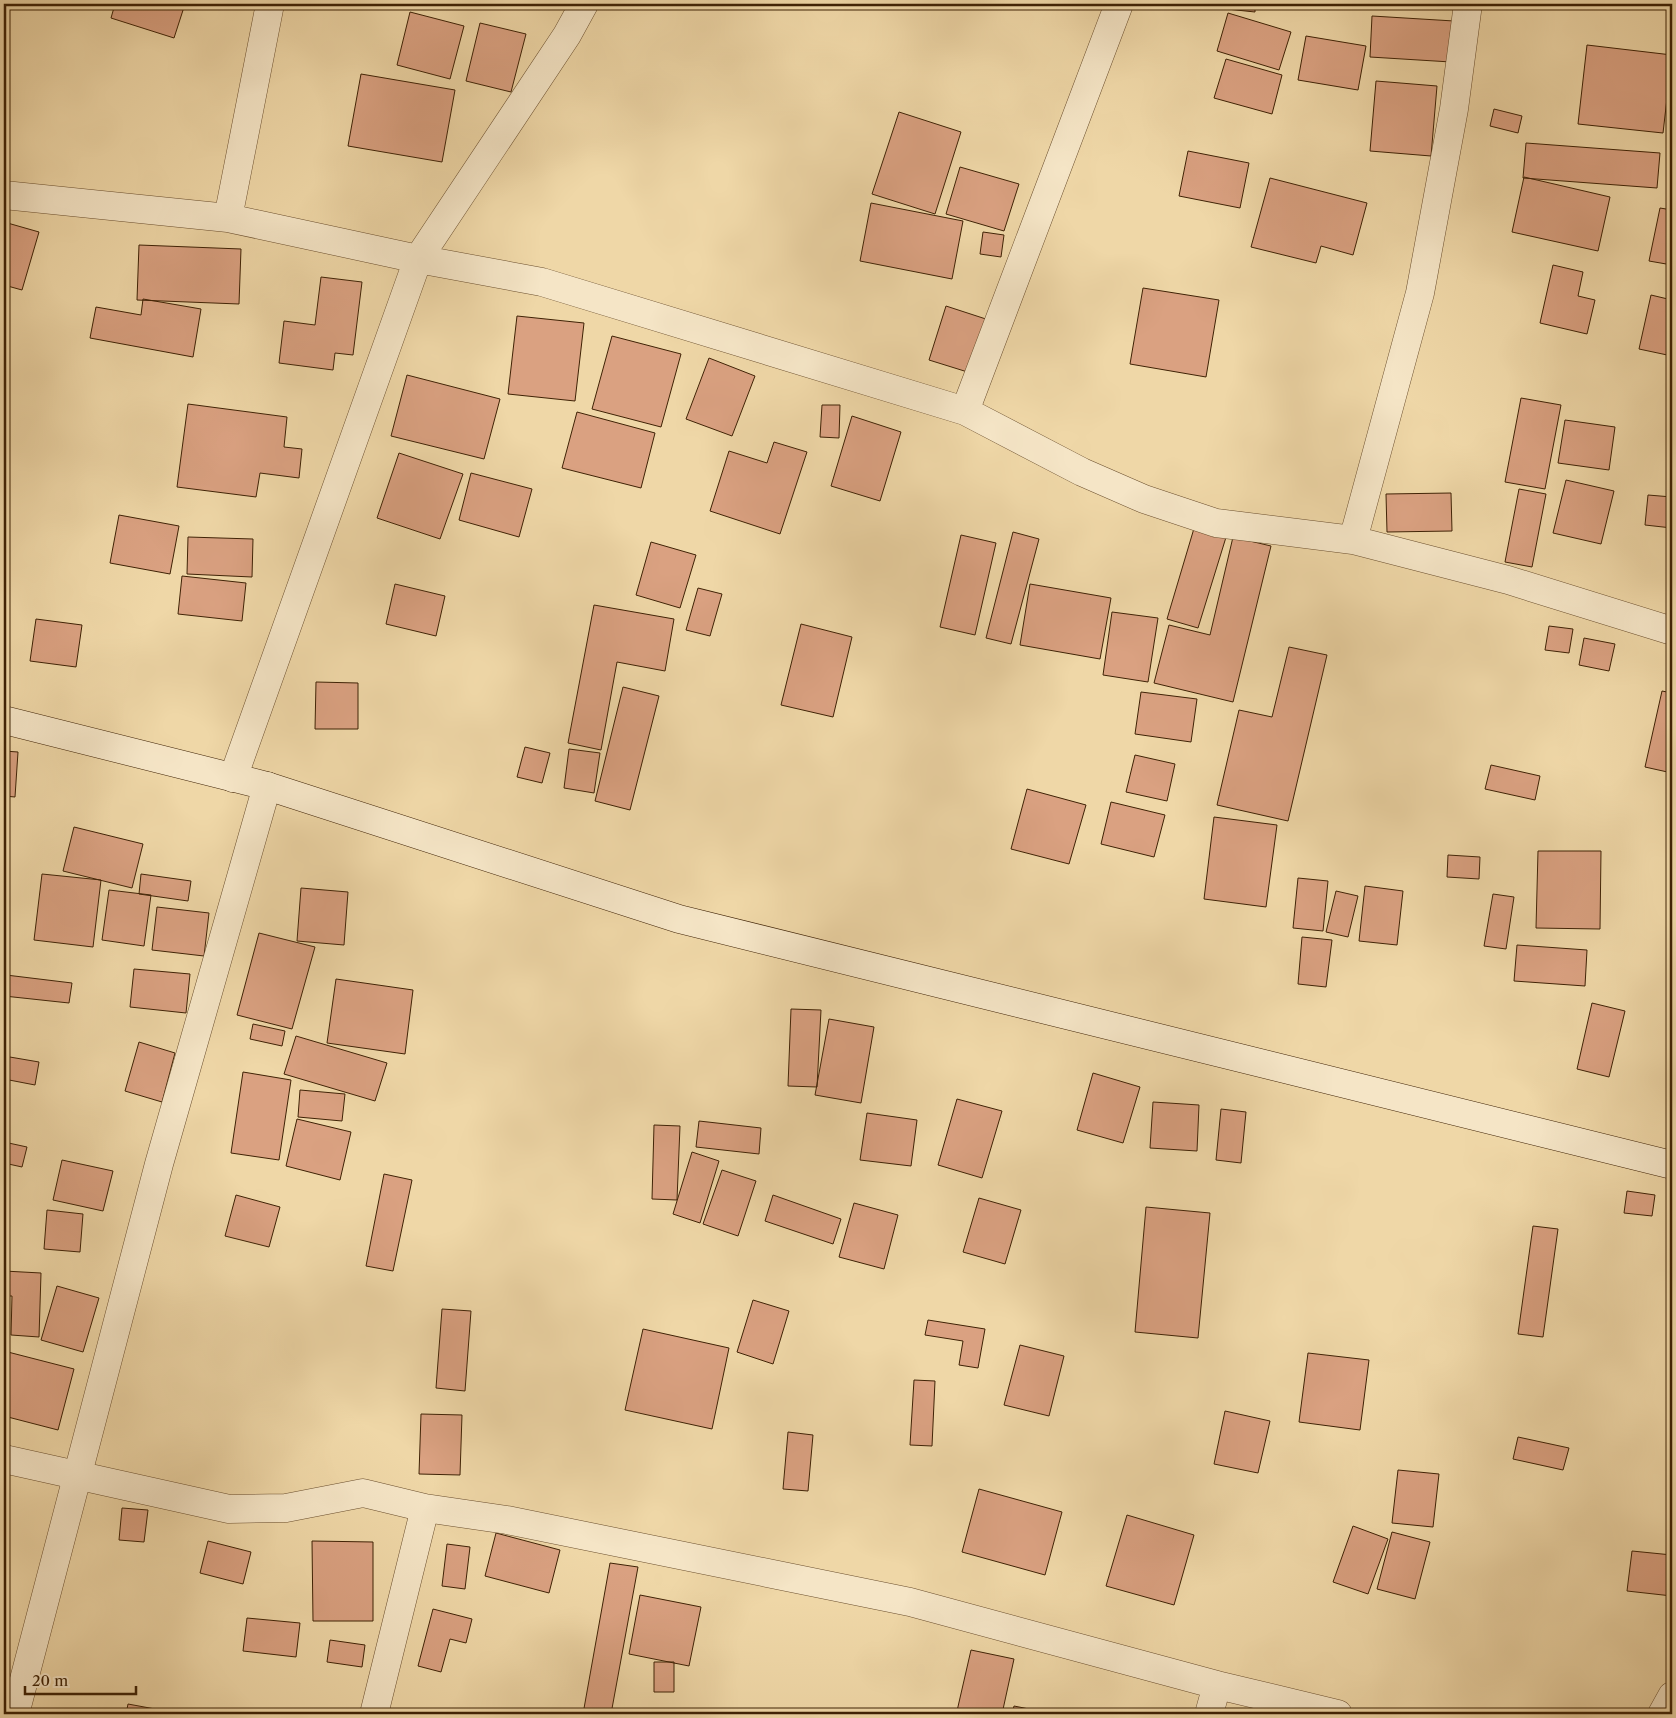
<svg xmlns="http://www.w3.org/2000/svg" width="1676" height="1718" font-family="'Libre Caslon Text',serif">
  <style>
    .building { fill: #daa181; stroke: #3f2205 }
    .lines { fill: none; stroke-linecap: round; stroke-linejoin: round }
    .street-casing { stroke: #6b4f2e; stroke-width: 29 }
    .secondary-casing { stroke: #3f2205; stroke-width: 29 }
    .street { stroke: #f5e5c6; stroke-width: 28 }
    .secondary { stroke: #f5e5c6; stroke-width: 28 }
  </style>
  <rect width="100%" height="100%" fill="#efd7a7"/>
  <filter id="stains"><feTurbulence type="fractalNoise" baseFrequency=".004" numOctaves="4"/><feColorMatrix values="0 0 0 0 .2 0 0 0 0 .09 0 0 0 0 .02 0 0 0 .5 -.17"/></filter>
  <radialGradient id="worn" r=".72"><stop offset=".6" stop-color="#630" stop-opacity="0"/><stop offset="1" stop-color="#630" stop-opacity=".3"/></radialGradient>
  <path class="building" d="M115,4H185L174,38L111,18Z
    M1180,4H1255V12Z
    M410,12L464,26L450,79L397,65Z
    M1228,13L1291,32L1279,70L1217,51Z
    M1372,16L1454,21L1451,62L1370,57Z
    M480,23L526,34L511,92L466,81Z
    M1306,36L1366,46L1358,90L1298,80Z
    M1587,45L1672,55L1663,133L1578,124Z
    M1226,59L1282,75L1272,114L1214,98Z
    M361,74L455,90L442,162L348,146Z
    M1376,81L1437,86L1431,156L1370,151Z
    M1494,109L1522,116L1518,133L1490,126Z
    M899,112L961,132L935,214L872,194Z
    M1526,143L1660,153L1657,188L1523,178Z
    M1188,151L1249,163L1240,208L1179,196Z
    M960,167L1019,184L1004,231L946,214Z
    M1524,177L1610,197L1598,251L1512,232Z
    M1270,178L1367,203L1353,255L1321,246L1316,263L1251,247Z
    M871,203L963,221L952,279L860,261Z
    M1660,208L1672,210V265L1649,261Z
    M4,222L39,232L22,290L4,285Z
    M983,232L1004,235L1001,257L980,254Z
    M139,245L241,249L239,304L137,300Z
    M1553,265L1583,272L1578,296L1595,300L1587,334L1540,323Z
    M321,277L362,282L353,355L335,353L333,370L279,363L284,321L315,325Z
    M1143,288L1219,300L1206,377L1130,364Z
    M1651,295L1672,300V356L1639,349Z
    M143,299L201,309L193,357L90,338L96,307L141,315Z
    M946,306L992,321L974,374L929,360Z
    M517,316L584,323L575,401L508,394Z
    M612,336L681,354L661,427L592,409Z
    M709,358L755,376L732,436L686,419Z
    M407,375L500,399L484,459L391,436Z
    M1521,398L1561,405L1545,489L1505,482Z
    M188,404L287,417L284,447L302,449L299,478L260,473L256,497L177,487Z
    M822,405H840L839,438L820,437Z
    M577,412L655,433L641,488L562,468Z
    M852,416L901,432L880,501L831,486Z
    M1565,420L1615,427L1609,470L1558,463Z
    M774,442L807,452L780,534L710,511L729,451L767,463Z
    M399,453L463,474L440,539L377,518Z
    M471,473L532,489L519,537L459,520Z
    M1566,480L1614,491L1601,544L1553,533Z
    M1519,489L1546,494L1532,567L1505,562Z
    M1451,493L1452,531L1387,532L1386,494Z
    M1648,495L1672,497V528L1645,525Z
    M119,515L179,526L170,574L110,563Z
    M1195,525L1227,534L1198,628L1167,619Z
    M1013,532L1039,539L1011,644L986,638Z
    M961,535L996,543L975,635L940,627Z
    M188,537L253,539L252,577L187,574Z
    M1233,537L1271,546L1233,702L1154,683L1169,625L1210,635Z
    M651,542L696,555L680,608L636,595Z
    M182,576L246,583L242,621L178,614Z
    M395,584L445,596L436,636L386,624Z
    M1030,584L1111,598L1100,659L1020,645Z
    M698,588L722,594L710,636L686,630Z
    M594,605L674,619L665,671L617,662L601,750L568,743Z
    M1112,612L1158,618L1148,682L1103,675Z
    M36,619L82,625L76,667L30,661Z
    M801,624L852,637L833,717L781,705Z
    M1549,626L1573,629L1569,653L1545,650Z
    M1584,638L1615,644L1609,671L1579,665Z
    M1289,647L1327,655L1288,821L1217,805L1239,710L1272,717Z
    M316,682L358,683V729H315Z
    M623,687L659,696L630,810L595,801Z
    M1662,691L1672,693V773L1645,767Z
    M1141,692L1197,699L1191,742L1135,734Z
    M525,747L550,753L542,783L517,777Z
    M569,749L600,753L594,793L564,788Z
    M4,751L18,752L15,797L4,796Z
    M1135,755L1175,764L1167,801L1126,792Z
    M1491,765L1540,776L1535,800L1485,789Z
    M1027,789L1086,805L1069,864L1011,849Z
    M1111,802L1165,815L1154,857L1101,844Z
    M1214,817L1277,825L1266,907L1204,899Z
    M74,827L143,844L132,888L63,871Z
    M1538,851H1601L1600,929L1536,928Z
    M1448,855L1480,857L1479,879L1447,877Z
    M42,874L101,880L93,947L34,940Z
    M141,874L191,881L188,901L139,894Z
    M1298,878L1328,881L1323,931L1293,928Z
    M1365,886L1403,891L1397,945L1359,941Z
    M301,888L348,892L344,945L297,941Z
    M109,890L151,895L144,946L102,940Z
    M1336,891L1358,896L1348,937L1326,932Z
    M1493,894L1514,897L1506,949L1484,946Z
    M157,907L209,913L204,956L152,950Z
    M259,933L315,947L292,1029L237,1015Z
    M1302,937L1332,940L1326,987L1298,984Z
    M1517,945L1587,950L1585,986L1514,981Z
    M134,969L190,974L186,1013L130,1007Z
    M6,975L72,983L69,1003L4,996Z
    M336,979L413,990L405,1054L327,1043Z
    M1592,1003L1625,1011L1609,1077L1577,1069Z
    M791,1009L821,1010L817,1087L788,1086Z
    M829,1019L874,1027L861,1103L815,1095Z
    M253,1024L285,1031L282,1046L250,1039Z
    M296,1036L387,1063L375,1101L284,1074Z
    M139,1042L175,1053L162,1102L125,1091Z
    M4,1056L39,1062L35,1085L4,1079Z
    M243,1072L291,1080L279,1160L231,1153Z
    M1093,1073L1140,1087L1123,1143L1077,1130Z
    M300,1090L345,1094L342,1121L298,1117Z
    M957,1099L1002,1111L982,1178L938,1165Z
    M1153,1102L1199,1105L1197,1151L1150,1148Z
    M1221,1109L1246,1112L1241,1163L1216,1160Z
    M867,1113L917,1120L911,1166L860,1160Z
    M297,1119L351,1132L340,1180L286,1166Z
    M699,1121L761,1128L759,1154L696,1147Z
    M654,1125L680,1126L677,1200L652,1199Z
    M4,1142L27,1147L22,1167L4,1163Z
    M692,1152L719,1161L700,1223L673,1214Z
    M62,1160L113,1171L103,1211L53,1200Z
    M722,1170L756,1181L738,1236L703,1224Z
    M384,1174L412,1180L393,1271L366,1266Z
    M1627,1191L1655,1195L1652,1216L1624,1213Z
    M236,1195L280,1207L269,1247L225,1236Z
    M773,1195L841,1219L833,1244L765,1221Z
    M979,1198L1021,1210L1005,1264L963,1252Z
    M854,1203L898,1215L884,1269L839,1257Z
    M1146,1207L1210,1213L1198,1338L1135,1332Z
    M47,1210L83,1214L80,1252L44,1249Z
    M1533,1226L1558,1229L1543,1337L1518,1334Z
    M4,1271L41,1273L39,1337L11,1335L12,1296H4Z
    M57,1286L99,1298L83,1352L41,1340Z
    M753,1300L789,1311L773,1364L737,1352Z
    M442,1309L471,1311L465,1391L436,1388Z
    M928,1320L985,1329L978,1368L959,1365L963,1341L925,1335Z
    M643,1329L729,1348L712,1429L625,1410Z
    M1020,1345L1064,1356L1049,1416L1004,1405Z
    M4,1351L74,1369L58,1430L4,1416Z
    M1308,1353L1369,1360L1360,1430L1299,1422Z
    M914,1380L935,1381L932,1446L910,1445Z
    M1225,1411L1270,1421L1258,1473L1214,1464Z
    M421,1414L462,1415L460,1475L419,1474Z
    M788,1432L813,1435L808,1491L783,1489Z
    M1518,1437L1569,1448L1563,1470L1513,1459Z
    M1398,1470L1439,1474L1433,1527L1392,1523Z
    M979,1489L1062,1512L1045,1575L962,1552Z
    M122,1508L148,1510L144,1542L119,1540Z
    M1127,1515L1194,1535L1174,1605L1106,1586Z
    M1353,1526L1388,1539L1368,1594L1333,1582Z
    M1392,1532L1430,1542L1415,1599L1377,1589Z
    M496,1533L560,1550L549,1593L485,1576Z
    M208,1541L251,1552L243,1584L200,1573Z
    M312,1541L373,1542V1621H313Z
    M447,1544L470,1547L465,1589L442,1586Z
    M1632,1551L1672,1555V1596L1627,1591Z
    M610,1563L638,1567L611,1714H583Z
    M640,1595L701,1607L689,1666L629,1654Z
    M433,1609L472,1619L466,1643L450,1639L441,1672L418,1666Z
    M247,1618L300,1623L296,1657L243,1651Z
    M330,1640L365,1645L362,1667L327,1662Z
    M971,1650L1014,1659L1002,1714H971L957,1711Z
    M654,1662H674V1692H654Z
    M128,1704L182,1714H126Z
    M1014,1706L1054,1714H1012Z
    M618,1709L646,1714H616Z"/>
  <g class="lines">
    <g class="street-casing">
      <path id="street" d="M4,195L228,218L418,259L542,282L965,411L1082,472L1144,499L1216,523L1353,540L1508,580L1672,631
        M228,218L270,4
        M965,411L1119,4
        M1353,540L1420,293L1454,109L1468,4
        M233,778L418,259L567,35L584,4
        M4,1459L229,1509L286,1508L363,1493L425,1508L507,1520L910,1602L1217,1685L1338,1714
        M15,1714L159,1164L267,786
        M374,1714L425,1508
        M1209,1714L1217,1685
        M1662,1714L1672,1696"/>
    </g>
    <g class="secondary-casing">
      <path id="secondary" d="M4,720L267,786L679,919L1672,1165"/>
    </g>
    <use href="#street" class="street"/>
    <use href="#secondary" class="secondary"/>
  </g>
  <rect width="1676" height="1718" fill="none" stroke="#efd7a7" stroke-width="20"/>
  <rect x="5" y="5" width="1666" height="1708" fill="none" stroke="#3f2205" stroke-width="2.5"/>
  <rect x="10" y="10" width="1656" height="1698" fill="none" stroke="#3f2205"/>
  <path d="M25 1686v8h111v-8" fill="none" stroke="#3f2205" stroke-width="2.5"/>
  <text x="32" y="1686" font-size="15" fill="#3f2205" stroke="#f5e5c6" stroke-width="4" paint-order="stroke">20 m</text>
  <rect width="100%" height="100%" filter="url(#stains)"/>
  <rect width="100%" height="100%" fill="url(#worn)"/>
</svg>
